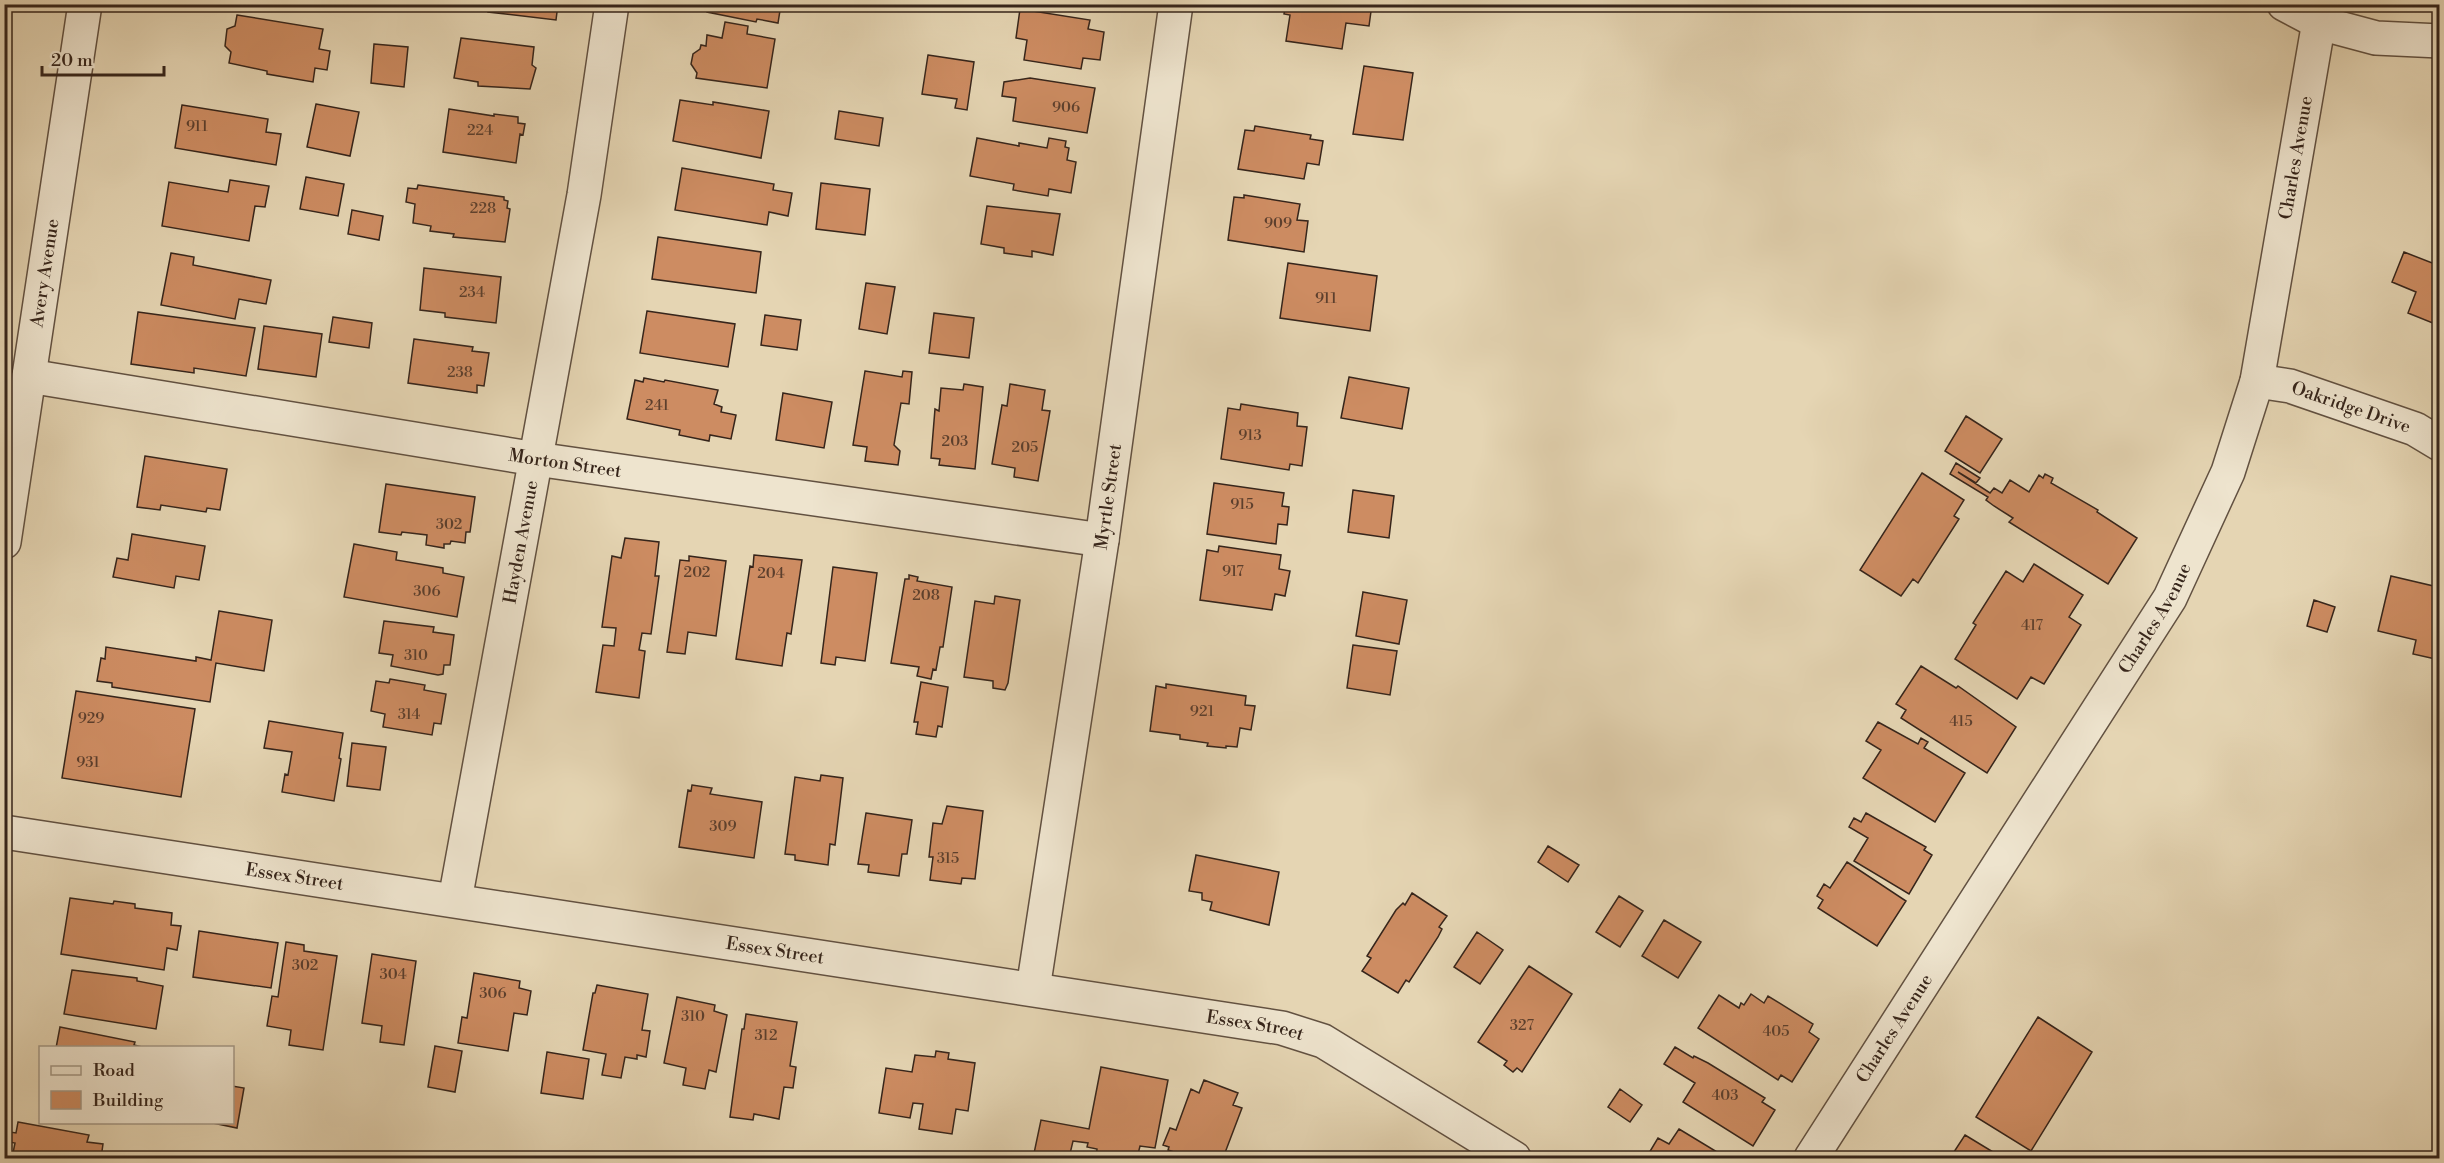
<svg xmlns="http://www.w3.org/2000/svg" width="2444" height="1163" font-family="'Libre Bodoni',serif">
  <style>
    .building { fill: #cd8c62; stroke: #36251b; stroke-width: 1.5 }
    .lines { fill: none; stroke-linecap: round; stroke-linejoin: round }
    .minor-casing { stroke: #625141; stroke-width: 36 }
    .minor { stroke: #eee4ce; stroke-width: 33 }
    .labels { text-anchor: middle; stroke-width: 4.5; stroke-linejoin: round; paint-order: stroke }
    .number-label { font-size: 15px; fill: #5c3f2d }
    .street-label { font-size: 18px; fill: #36251b; stroke: #eee4ce }
  </style>
  <rect width="100%" height="100%" fill="#e5d5b3"/>
  <filter id="stains"><feTurbulence type="fractalNoise" baseFrequency=".00333" numOctaves="4"/><feColorMatrix values="0 0 0 0 .2 0 0 0 0 .09 0 0 0 0 .02 0 0 0 .5 -.17"/></filter>
  <radialGradient id="worn" r=".72"><stop offset=".6" stop-color="#630" stop-opacity="0"/><stop offset="1" stop-color="#630" stop-opacity=".3"/></radialGradient>
  <path class="building" d="M489,4H558L556,20L488,12Z
    M706,4H781L778,23L757,19L756,22L707,12Z
    M1286,4H1372L1369,26L1346,23L1342,49L1286,41L1290,15L1284,14Z
    M1020,9L1090,20L1088,29L1104,32L1100,60L1083,58L1081,69L1024,60L1027,40L1016,38Z
    M237,15L323,29L319,49L330,51L327,70L315,68L313,82L267,74V71L229,63L231,52L225,46L227,29L235,26Z
    M725,22L748,26L747,34L775,39L767,88L696,78L697,73L691,64L693,54L700,49L701,45L706,46L707,35L722,38Z
    M461,38L534,47L532,65L536,68L530,89L478,86V82L454,78Z
    M374,44L408,47L404,87L371,83Z
    M928,55L974,62L967,110L955,108L957,99L922,94Z
    M1364,66L1413,73L1403,140L1353,134Z
    M1030,78L1095,88L1087,133L1013,121L1016,98L1002,96L1004,82Z
    M680,100L713,105V102L769,111L761,158L673,141Z
    M316,104L359,112L350,156L307,147Z
    M182,105L268,119L266,132L281,134L276,165L175,148Z
    M449,109L494,116V114L518,117V123L525,124L523,135L520,134L516,163L443,152Z
    M839,111L883,118L879,146L835,139Z
    M1255,126L1311,135L1310,139L1323,141L1319,165L1307,163L1304,179L1238,169L1245,130L1254,131Z
    M977,138L1019,146V143L1047,148L1049,138L1066,141L1065,147L1069,148L1067,160L1076,162L1071,193L1049,189L1048,196L1013,190L1014,184L970,176Z
    M682,168L774,184L773,190L792,193L788,216L769,212L767,225L675,210Z
    M306,177L344,184L338,216L300,209Z
    M230,180L269,186L265,207L255,206L249,241L162,226L169,182L228,192Z
    M821,183L870,189L865,235L816,229Z
    M418,185L504,197V200L508,201L507,208L510,209L505,242L453,237L454,234L430,231L431,226L413,223L415,204L406,202L408,188L417,189Z
    M1244,195L1300,204L1297,220L1308,221L1304,252L1228,240L1234,197L1244,198Z
    M987,206L1060,214L1053,255L1032,251V257L1004,253V248L981,244Z
    M352,210L383,216L379,240L348,234Z
    M658,237L761,252L756,293L652,279Z
    M2404,252L2440,266V326L2408,313L2416,292L2392,282Z
    M171,253L194,257L193,265L271,280L266,304L239,299L235,319L161,305Z
    M1288,263L1377,276L1370,331L1280,318Z
    M424,268L501,277L496,323L445,317V313L420,310Z
    M866,283L895,287L887,334L859,329Z
    M647,311L735,324L728,367L640,353Z
    M138,312L255,328L246,376L194,368V373L131,364Z
    M934,313L974,318L969,358L929,353Z
    M765,315L801,320L797,350L761,345Z
    M333,317L372,323L369,348L329,342Z
    M264,326L322,334L316,377L258,369Z
    M414,339L473,347L472,351L489,353L484,386L477,385V393L408,383Z
    M865,371L902,377L903,371L912,372L909,404L901,403L894,445L900,451L898,465L865,461L867,447L853,445Z
    M1349,377L1409,388L1402,429L1341,418Z
    M644,378L664,382L665,380L718,390L714,404L722,407L721,412L736,415L731,439L710,435L709,441L679,435L680,430L627,419L635,380L643,382Z
    M964,384L983,387L975,469L939,465L940,459L931,458L935,409L939,411L941,388L963,390Z
    M1010,384L1045,390L1042,410L1050,411L1038,481L1014,477L1015,468L992,464L1002,405L1007,406Z
    M783,393L832,402L824,448L776,440Z
    M1241,404L1298,413L1297,426L1307,427L1302,466L1290,464L1289,470L1221,459L1228,408L1240,410Z
    M1966,416L2002,439L1980,473L1945,451Z
    M145,456L227,469L220,510L207,508L206,512L161,505L160,510L137,507Z
    M1956,463L1980,478L1976,483L1958,472L1990,493L1994,488L2002,493L2010,480L2029,492L2039,475L2043,478L2045,474L2053,478L2051,483L2098,510L2097,512L2137,538L2108,584L2009,522L2013,518L1994,506L1986,500L1988,497L1950,474Z
    M1922,473L1964,500L1954,516L1959,519L1918,583L1913,579L1901,596L1860,570Z
    M1214,483L1284,493L1282,506L1289,507L1287,525L1278,524L1276,544L1207,534Z
    M386,484L475,497L470,532H466L465,543L451,541L450,544H444V548L426,545L427,535L402,532L401,535L379,532Z
    M1353,490L1394,496L1389,538L1348,532Z
    M132,534L205,546L199,580L176,576L174,588L113,577L117,558L128,560Z
    M625,538L659,542L655,576H659L651,634L642,633L639,650L645,651L639,698L596,692L603,645L614,646L616,628L602,627L612,556L621,558Z
    M354,544L397,552L396,560L443,568V573L464,577L457,617L344,597Z
    M1219,546L1281,555L1279,569L1290,571L1285,596L1275,594L1272,610L1200,600L1207,550L1218,552Z
    M754,555L802,560L791,634L787,633L782,666L736,659L750,566L753,567Z
    M689,556L726,561L716,636L688,632L685,654L667,652L680,560L689,561Z
    M2034,564L2083,595L2069,617L2081,625L2044,684L2031,677L2017,699L1955,659L1976,625L1973,623L2006,571L2023,582Z
    M833,567L877,573L865,661L836,657L835,665L821,663Z
    M909,575L918,577L917,581L952,587L943,647H940L936,670L933,669L931,679L917,676L919,667L891,663L905,579H909Z
    M2391,576L2438,587L2440,582V660L2413,654L2416,640L2378,631Z
    M1363,592L1407,600L1399,644L1356,636Z
    M995,596L1020,600L1008,683L1005,690L993,688V681L964,677L975,601L994,604Z
    M2314,600L2335,607L2327,632L2307,626Z
    M219,611L272,620L264,671L216,663L210,702L112,687V683L97,681L101,658L105,659L106,647L196,661V657L211,660Z
    M384,621L434,627L433,632L454,635L450,665H444L443,674L438,675L391,666L393,655L379,653Z
    M1353,645L1397,651L1390,695L1347,688Z
    M1921,666L1956,688L1958,686L2016,727L1987,773L1901,718L1906,710L1896,704Z
    M390,679L425,685L424,690L446,694L441,724L434,723L432,735L383,727L385,714L371,711L376,681L389,683Z
    M921,682L948,687L942,727L938,726L936,737L916,734L918,722H914Z
    M1166,684L1246,696L1245,705L1255,706L1251,730L1240,728L1237,747L1226,746V748L1207,746L1208,743L1180,739V735L1150,731L1156,686L1166,688Z
    M76,691L195,709L181,797L62,778Z
    M269,721L343,733L339,758L341,759L334,801L282,792L285,774L288,775L292,752L264,748Z
    M1878,722L1918,744L1921,738L1928,742L1924,748L1965,773L1935,822L1863,778L1881,750L1866,741Z
    M352,743L386,747L380,790L347,786Z
    M821,775L843,778L835,845L830,844L828,865L795,860V855L785,854L795,777L820,781Z
    M692,785L712,788L710,794L762,802L754,858L679,847L688,790L691,791Z
    M947,806L983,811L975,879L962,878L961,884L930,880L933,857H929L933,823L942,824Z
    M866,813L912,820L907,854H902L899,876L868,872L869,865L858,864Z
    M1866,813L1926,847L1924,850L1932,855L1909,894L1854,861L1868,838L1849,827L1854,818L1861,822Z
    M1548,846L1579,865L1568,882L1538,862Z
    M1196,855L1279,872L1269,925L1210,910L1212,902L1202,900V893L1189,891Z
    M1847,862L1906,901L1877,946L1818,908L1823,900L1817,896L1824,884L1830,888Z
    M1412,893L1447,916L1439,927L1442,929L1438,937L1409,982L1406,980L1398,993L1362,971L1371,958L1367,956L1396,910L1403,903L1405,905Z
    M1619,896L1643,911L1620,947L1596,932Z
    M70,898L113,904L114,901L135,904V908L172,913L171,925L181,926L177,950L167,948L164,970L61,954Z
    M1664,920L1701,942L1678,978L1642,956Z
    M199,931L278,943L271,988L193,977Z
    M1477,932L1503,950L1480,984L1454,967Z
    M286,942L304,945V951L337,956L323,1050L289,1045L291,1030L267,1026L272,996L278,997Z
    M372,954L416,961L404,1045L380,1042L382,1026L362,1023Z
    M1529,966L1572,994L1522,1072L1517,1068L1513,1072L1504,1065L1507,1061L1478,1042Z
    M72,970L137,978V981L163,986L156,1029L64,1014Z
    M474,973L520,981L519,988L531,991L527,1015L514,1013L508,1051L458,1043L462,1017L467,1018Z
    M597,985L648,994L642,1030L650,1031L646,1057L637,1055V1059L625,1057L621,1078L602,1075L606,1054L583,1050L593,993H595Z
    M1751,994L1764,1003L1768,996L1813,1024L1809,1032L1819,1039L1792,1082L1781,1075L1778,1080L1698,1028L1719,995L1739,1008L1741,1003L1744,1005Z
    M677,997L715,1005L714,1011L727,1015L716,1072L709,1070L705,1089L683,1085L686,1068L664,1063Z
    M746,1014L797,1022L790,1066L796,1067L793,1088L784,1087L779,1119L754,1114L753,1120L730,1117L742,1029H744Z
    M2038,1017L2092,1052L2031,1151L1976,1117Z
    M60,1027L135,1042L134,1045L146,1048H56Z
    M435,1046L462,1051L455,1092L428,1087Z
    M1675,1047L1693,1058L1694,1056L1708,1063L1765,1098L1762,1102L1775,1110L1753,1146L1683,1102L1695,1083L1664,1064Z
    M936,1051L949,1053L948,1059L975,1063L968,1111L956,1109L952,1134L919,1129L923,1104L913,1103L910,1118L879,1113L886,1068L912,1072L915,1055L935,1057Z
    M547,1052L589,1059L583,1099L541,1093Z
    M1101,1067L1168,1080L1155,1148L1140,1146L1137,1158H1096L1097,1149L1087,1147L1088,1143L1073,1141L1069,1158H1033L1041,1120L1089,1129Z
    M1204,1080L1238,1093L1233,1105L1242,1108L1223,1158H1192L1168,1150L1169,1147L1163,1145L1170,1128L1176,1130L1191,1089L1199,1093Z
    M232,1086L244,1088L237,1128L208,1122H232Z
    M1620,1089L1642,1105L1630,1122L1608,1107Z
    M18,1122L89,1135L87,1142L103,1144L101,1158H12L15,1143L9,1142L10,1132L16,1133Z
    M1679,1129L1727,1158H1646L1658,1138L1669,1144Z
    M1965,1135L2003,1158H1950Z"/>
  <g class="lines">
    <g class="minor-casing">
      <g id="minor">
        <path d="M2284,4L2320,23L2376,38L2440,41"/>
        <path id="s1" d="M29,376L536,459L1102,540"/>
        <path id="s2" d="M2257,381L2290,386L2415,429L2440,444"/>
        <path id="s3" d="M4,542L85,4"/>
        <path id="s4" d="M4,832L1282,1028L1323,1041L1514,1158"/>
        <path id="s5" d="M455,900L584,195L612,4"/>
        <path id="s6" d="M1033,989L1102,540L1176,4"/>
        <path id="s7" d="M1811,1158L2170,598L2228,472L2257,381L2322,4"/>
      </g>
    </g>
    <use href="#minor" class="minor"/>
  </g>
  <g class="labels">
    <g class="number-label">
      <text x="1066" y="112">906</text>
      <text x="197" y="131">911</text>
      <text x="480" y="135">224</text>
      <text x="483" y="213">228</text>
      <text x="1278" y="228">909</text>
      <text x="472" y="297">234</text>
      <text x="1326" y="303">911</text>
      <text x="460" y="377">238</text>
      <text x="657" y="410">241</text>
      <text x="1250" y="440">913</text>
      <text x="955" y="446">203</text>
      <text x="1025" y="452">205</text>
      <text x="1242" y="509">915</text>
      <text x="449" y="529">302</text>
      <text x="1233" y="576">917</text>
      <text x="697" y="577">202</text>
      <text x="771" y="578">204</text>
      <text x="427" y="596">306</text>
      <text x="926" y="600">208</text>
      <text x="2032" y="630">417</text>
      <text x="416" y="660">310</text>
      <text x="1202" y="716">921</text>
      <text x="409" y="719">314</text>
      <text x="91" y="723">929</text>
      <text x="1961" y="726">415</text>
      <text x="88" y="767">931</text>
      <text x="723" y="831">309</text>
      <text x="948" y="863">315</text>
      <text x="305" y="970">302</text>
      <text x="393" y="979">304</text>
      <text x="493" y="998">306</text>
      <text x="693" y="1021">310</text>
      <text x="1522" y="1030">327</text>
      <text x="1776" y="1036">405</text>
      <text x="766" y="1040">312</text>
      <text x="1725" y="1100">403</text>
    </g>
    <g class="street-label">
      <text dy="6" stroke="none"><textPath href="#s7" startOffset="1126">Charles Avenue</textPath></text>
      <text dy="6" stroke="none"><textPath href="#s3" startOffset="272">Avery Avenue</textPath></text>
      <text dy="6" stroke="none"><textPath href="#s2" startOffset="98">Oakridge Drive</textPath></text>
      <text dy="6" stroke="none"><textPath href="#s1" startOffset="543">Morton Street</textPath></text>
      <text dy="6" stroke="none"><textPath href="#s6" startOffset="498">Myrtle Street</textPath></text>
      <text dy="6" stroke="none"><textPath href="#s5" startOffset="364">Hayden Avenue</textPath></text>
      <text dy="6" stroke="none"><textPath href="#s7" startOffset="640">Charles Avenue</textPath></text>
      <text dy="6" stroke="none"><textPath href="#s4" startOffset="294">Essex Street</textPath></text>
      <text dy="6" stroke="none"><textPath href="#s4" startOffset="780">Essex Street</textPath></text>
      <text dy="6" stroke="none"><textPath href="#s4" startOffset="1266">Essex Street</textPath></text>
      <text dy="6" stroke="none"><textPath href="#s7" startOffset="154">Charles Avenue</textPath></text>
    </g>
  </g>
  <rect width="2444" height="1163" fill="none" stroke="#e5d5b3" stroke-width="24"/>
  <rect x="6" y="6" width="2432" height="1151" fill="none" stroke="#36251b" stroke-width="3"/>
  <rect x="12" y="12" width="2420" height="1139" fill="none" stroke="#36251b" stroke-width="1.5"/>
  <rect x="39" y="1046" width="195" height="78" fill="#eee4ce" stroke="#a49886" stroke-width="1.5"/>
  <rect x="51" y="1066" width="30" height="9" fill="#eee4ce" stroke="#a49886" stroke-width="1.5"/>
  <text x="93" y="1076" font-size="18" fill="#36251b">Road</text>
  <rect x="51" y="1091" width="30" height="18" fill="#cd8c62" stroke="#a49886" stroke-width="1.5"/>
  <text x="93" y="1106" font-size="18" fill="#36251b">Building</text>
  <path d="M42 66v9h122v-9" fill="none" stroke="#36251b" stroke-width="3"/>
  <text x="51" y="66" font-size="18" fill="#36251b" stroke="#eee4ce" stroke-width="4.5" paint-order="stroke">20 m</text>
  <rect width="100%" height="100%" filter="url(#stains)"/>
  <rect width="100%" height="100%" fill="url(#worn)"/>
</svg>
